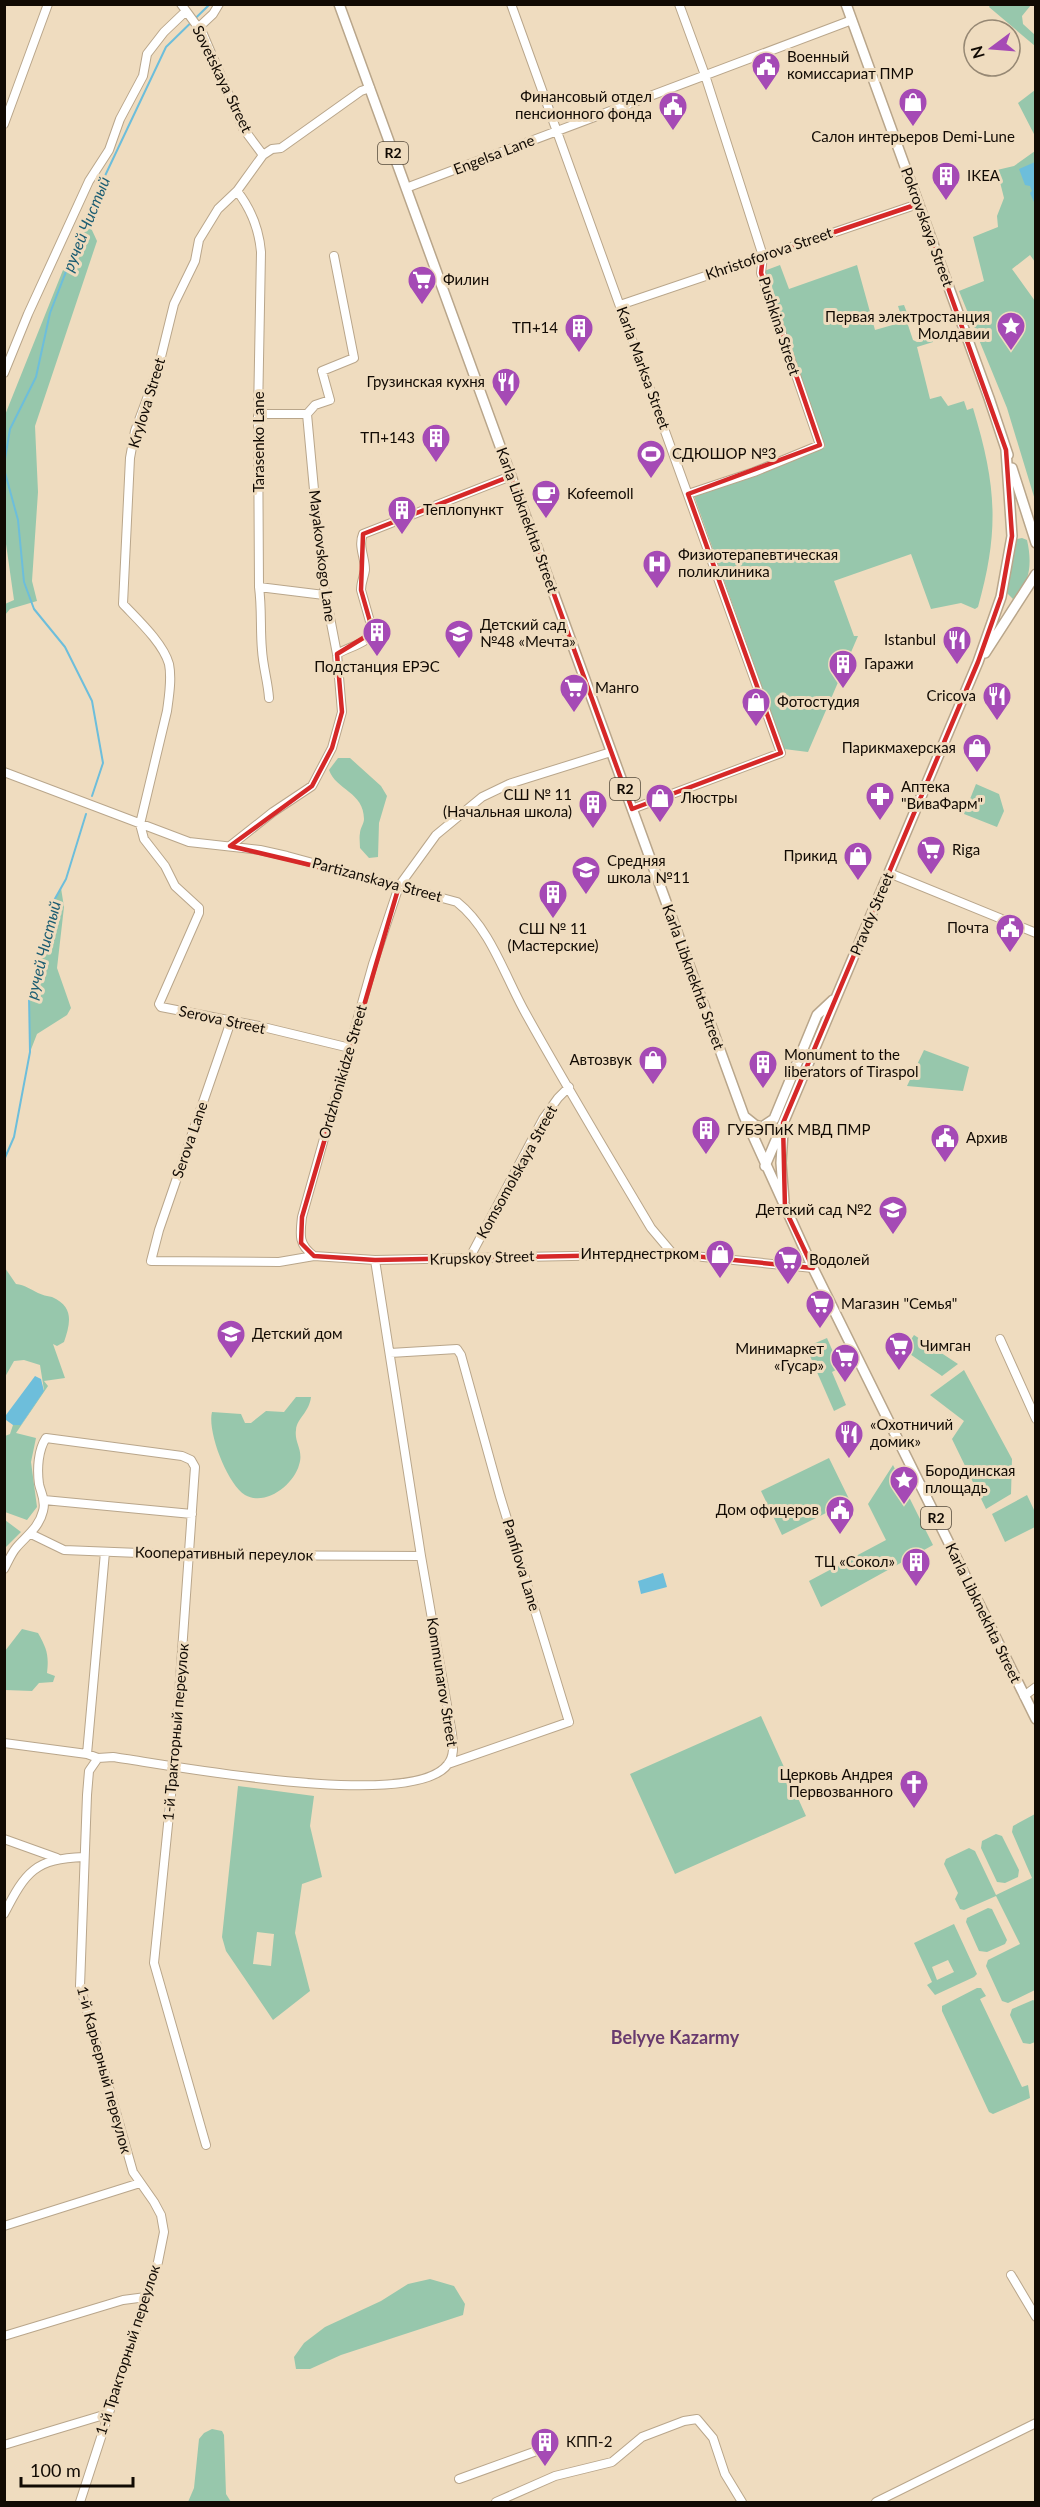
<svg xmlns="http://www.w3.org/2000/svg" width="1040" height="2507" font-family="Lato,sans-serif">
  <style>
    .green { fill: #97c7ac; fill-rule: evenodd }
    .water { fill: #6dbedb }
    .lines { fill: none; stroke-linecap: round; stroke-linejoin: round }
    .stream { stroke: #6dbedb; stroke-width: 2 }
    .minor-casing { stroke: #b9a68b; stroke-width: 10 }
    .major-casing { stroke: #b9a68b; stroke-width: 12 }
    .minor { stroke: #fff; stroke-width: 8 }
    .major { stroke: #fff; stroke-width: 9 }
    .marked { fill: none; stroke: #d62828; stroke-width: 4.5; stroke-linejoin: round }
    .labels { text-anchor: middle; stroke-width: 6; stroke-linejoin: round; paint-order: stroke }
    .shield { fill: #efdcbf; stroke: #54493b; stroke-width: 1.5 }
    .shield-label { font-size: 14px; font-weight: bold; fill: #110a03 }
    .poi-label { font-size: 15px; fill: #110a03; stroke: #efdcbf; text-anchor: start }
    .street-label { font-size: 15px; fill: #110a03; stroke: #efdcbf }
    .water-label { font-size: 16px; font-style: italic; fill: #1c5d72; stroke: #efdcbf }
    .quarter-label { font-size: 18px; font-weight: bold; fill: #683a6f; stroke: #efdcbf }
  </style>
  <rect width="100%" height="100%" fill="#efdcbf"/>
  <path class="green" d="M990,5H1031L1022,16L1023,24L1035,35V46L989,7Z
    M1035,90V136L1018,103Z
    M1035,151V262L1030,255L1012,269L1035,301V500L1007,408L959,291L984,281L973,237L998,227L997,216L1004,198L997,170L1014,166Z
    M85,215L97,241L35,426L38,492L32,581L37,601L10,609L5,615V604L14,600L5,537V415Z
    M780,265L789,289L857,265L875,330L903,322L898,306L904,305L909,318L906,319L913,340L917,342L931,337L933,342L917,347L930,399L941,396L948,406L964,401L967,410L973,408C996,484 1000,529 978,607L975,609L961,603L931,609L911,554L834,581L854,636H858L808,752L784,749L694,496L756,476L825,447L764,271Z
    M1022,538L1027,540C1032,562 1031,584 1013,599L1007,593L1017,539Z
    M338,758H350L381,786L387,796L379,823L378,857L369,858L360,848C360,843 359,838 360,833C360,828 364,824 364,819C364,792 336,790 329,770Z
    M976,784L999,794L1004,811L997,827L964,814Z
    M61,888L64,907L57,968L71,1008L67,1015L37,1034L30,1052L29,996L52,904Z
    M924,1050L969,1067L963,1091L907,1086Z
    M5,1268L16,1284C25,1285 30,1289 38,1293C42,1295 47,1296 52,1297C75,1307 70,1324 64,1342L57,1346L53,1344L65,1378L44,1381L48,1386L16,1433L36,1438L31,1462L37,1507L27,1520L5,1512V1436L10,1434L13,1425H21L44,1390L40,1365L24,1360L14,1361L5,1377Z
    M914,1335L958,1364L942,1376L904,1350Z
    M827,1338L840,1368L832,1372L846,1405L834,1411L806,1347Z
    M964,1370L1012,1459L1011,1494L986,1509L952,1439L964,1421L930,1395Z
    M296,1397H311C309,1413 297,1418 296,1430C294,1443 304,1450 299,1465C294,1484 266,1507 245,1495C227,1484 207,1431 212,1412L241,1414L245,1423H251L266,1411L284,1412Z
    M829,1458L850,1501L782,1535L761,1491Z
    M893,1465L933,1545L821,1607L809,1581L886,1540L868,1504Z
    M1027,1495L1035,1512V1527L1005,1542L992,1514Z
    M5,1520L21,1532L5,1548L4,1520Z
    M22,1629L38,1633C47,1649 49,1655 47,1673L55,1676L53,1682L39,1683L32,1691L5,1690V1651Z
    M761,1716L806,1816L675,1874L630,1774Z
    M238,1786L314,1796L310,1826L322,1877L302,1884L295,1933L310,1991L273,2020L226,1951L222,1937ZM257,1932L274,1934L271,1966L253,1964Z
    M1035,1814V1990L1008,2003L1002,2001L986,1966L988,1960L1020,1944L996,1896L964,1910L960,1909L955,1899L958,1893L944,1864L946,1859L969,1848L975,1851L996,1895L1032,1878L1012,1832L1013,1826Z
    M996,1834L1002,1836L1019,1870L1018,1877L1005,1883L997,1882L981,1848L982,1841Z
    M988,1908L992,1909L1007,1940L1005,1944L987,1952L979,1951L966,1922L967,1918Z
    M954,1924L977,1974L974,1977L935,1995L927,1985L932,1982L914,1943ZM948,1960L954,1972L937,1980L932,1967Z
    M977,1988H981L986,1996L980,1999L1022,2087L1028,2085L1030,2098L993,2114L989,2112L942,2011V2006Z
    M1033,2000L1035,2001V2042L1030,2044L1023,2043L1010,2015L1012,2009Z
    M430,2279L454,2286L465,2304L463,2315L341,2355L310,2369H296L294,2357L304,2343L325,2327L381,2301L408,2284Z
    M212,2429L222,2431L224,2435L226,2494L231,2502H188L194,2488L199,2439L204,2433Z"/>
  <path class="water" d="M1035,162L1036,202H1034L1030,193L1032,191L1030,186L1025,185L1019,169Z
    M35,1376L41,1379L44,1391L21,1425H13L6,1420V1415Z
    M663,1573L667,1587L641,1594L638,1581Z"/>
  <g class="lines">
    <path class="stream" d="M4,465L10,429L36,377L50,313L94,199L166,47L210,4
      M4,469L18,520L24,582L34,609L65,647L92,701L103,763L92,796
      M4,1160L14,1137L30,1052L29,996L52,904L66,879L86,814"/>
    <g class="minor-casing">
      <path id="minor" d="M181,4L203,34L243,128L263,155
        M511,4L781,753L632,809
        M679,4L705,75L763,256L761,273L820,445L754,472L688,494
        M198,28L213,14L219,4
        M4,124L48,4
        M406,188L852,20
        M237,191C251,209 259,229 261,252L258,414L259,587C262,609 260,629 262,650C263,667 268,682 269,698
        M620,305L918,204
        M4,373L28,314L89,181L109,150L120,119L143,76L147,54L164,32L185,12
        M258,414H307
        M259,587L324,595
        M337,654C350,646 365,645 373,632L361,590C361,582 364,577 365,570C365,557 358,546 363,534L511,476
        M4,772L189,842L260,850L287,856L457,902C491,929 505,977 526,1014C566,1086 609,1157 651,1228L673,1254
        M230,846L273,812L312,786L332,748L342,712L337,654L322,576L307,414L315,405L330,400L322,371L354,358L334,256
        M889,873L1036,933
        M231,1021L159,1230L151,1261L279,1262L314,1256L375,1260L673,1254L813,1268
        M350,1048L259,1026L161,1007L159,1004L199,913V908L175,886L165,866L144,839L140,824L167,711C169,696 172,679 169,664C163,643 138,620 123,604L130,458L135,431L158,369L174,304L195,261L199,240L218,209L237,191L263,155L272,149L281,148L361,91L370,88
        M314,1256C298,1245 300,1234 302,1217L373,964L399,886L436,835L482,797L509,784L611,752
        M469,1259L543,1119L558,1098L569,1087
        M1000,1339L1036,1419
        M390,1353L457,1349L461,1355L500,1496L569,1722L448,1764
        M44,1500L192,1514
        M31,1534L64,1550L189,1555L421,1556
        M4,1569C8,1562 11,1554 16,1548C26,1536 39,1528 43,1511C46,1501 41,1493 39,1484C37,1469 38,1450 46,1438L182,1456L191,1460L195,1467L174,1765L154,1963L206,2145
        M1024,1696L1036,1687
        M4,1743L87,1754L98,1758L113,1757C170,1765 414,1812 448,1764C455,1755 453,1744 452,1734L421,1556L375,1260
        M87,1754L105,1552
        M4,1839L57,1858
        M4,1914C26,1871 35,1859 84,1857
        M4,2226L140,2183
        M1011,2275L1036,2317
        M4,2336L123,2300L146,2297
        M4,2445L107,2414
        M459,2479L545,2448
        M80,2502L158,2262L164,2232L161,2215L154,2202L133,2172L80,1986L87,1795L89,1771L98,1758
        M496,2502L555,2476L612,2462L642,2437L684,2421L697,2419L713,2438L725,2474L742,2502
        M876,2502L1036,2423"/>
    </g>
    <g class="major-casing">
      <path id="major" d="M339,4L744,1116L813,1268L1036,1719
        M846,4L989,398L1008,455
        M1012,468L1036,543
        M985,653L1036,574
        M745,1117L755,1125L762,1127L774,1119L817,1015L833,1000
        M783,1131L781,1163L784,1201
        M765,1166L978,662L1001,597L1012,536L1006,450"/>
    </g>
    <use href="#minor" class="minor"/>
    <use href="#major" class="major"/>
  </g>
  <path class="marked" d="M918,204L1006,450L1012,536L1001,597L978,662L783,1123L785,1209L813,1268L673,1254L375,1260L314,1256L301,1243L302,1217L399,886L230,846L312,786L332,748L342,712L337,654L373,632L361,590L363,534L511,476L632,809L781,753L688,494L820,445L761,273L763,256Z"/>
  <defs>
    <g id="civic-pin" transform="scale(1.5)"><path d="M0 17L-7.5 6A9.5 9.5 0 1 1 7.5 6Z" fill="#a54ab5" stroke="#efdcbf"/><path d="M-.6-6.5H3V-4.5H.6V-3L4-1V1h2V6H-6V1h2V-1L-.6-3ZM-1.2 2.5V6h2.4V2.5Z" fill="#fff"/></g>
    <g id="shop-pin" transform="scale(1.5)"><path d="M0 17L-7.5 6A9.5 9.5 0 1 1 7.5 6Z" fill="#a54ab5" stroke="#efdcbf"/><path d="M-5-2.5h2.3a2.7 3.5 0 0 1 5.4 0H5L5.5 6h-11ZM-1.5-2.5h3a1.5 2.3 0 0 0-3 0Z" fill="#fff"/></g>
    <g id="building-pin" transform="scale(1.5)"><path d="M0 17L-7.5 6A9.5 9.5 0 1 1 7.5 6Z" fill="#a54ab5" stroke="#efdcbf"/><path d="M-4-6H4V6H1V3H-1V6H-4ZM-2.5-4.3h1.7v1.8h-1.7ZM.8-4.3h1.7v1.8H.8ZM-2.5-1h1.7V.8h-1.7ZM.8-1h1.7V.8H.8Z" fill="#fff"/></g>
    <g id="supermarket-pin" transform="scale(1.5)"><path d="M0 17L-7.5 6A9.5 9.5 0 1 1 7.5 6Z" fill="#a54ab5" stroke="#efdcbf"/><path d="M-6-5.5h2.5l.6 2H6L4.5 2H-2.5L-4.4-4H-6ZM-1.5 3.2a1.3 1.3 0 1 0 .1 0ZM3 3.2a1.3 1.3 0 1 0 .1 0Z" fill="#fff"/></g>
    <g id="sight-pin" transform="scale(1.5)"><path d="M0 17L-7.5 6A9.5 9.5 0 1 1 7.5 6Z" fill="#a54ab5" stroke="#efdcbf"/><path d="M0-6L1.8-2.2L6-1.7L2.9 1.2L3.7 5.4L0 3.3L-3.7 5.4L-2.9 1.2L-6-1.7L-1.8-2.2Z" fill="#fff"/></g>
    <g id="restaurant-pin" transform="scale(1.5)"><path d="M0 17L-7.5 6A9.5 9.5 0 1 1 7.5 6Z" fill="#a54ab5" stroke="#efdcbf"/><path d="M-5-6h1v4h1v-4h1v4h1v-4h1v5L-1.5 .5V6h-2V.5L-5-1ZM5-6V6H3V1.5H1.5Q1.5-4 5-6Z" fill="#fff"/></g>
    <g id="stadium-pin" transform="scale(1.5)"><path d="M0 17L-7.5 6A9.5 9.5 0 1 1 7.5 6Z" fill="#a54ab5" stroke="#efdcbf"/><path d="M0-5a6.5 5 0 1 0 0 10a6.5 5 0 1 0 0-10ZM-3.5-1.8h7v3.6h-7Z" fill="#fff"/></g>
    <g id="cafe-pin" transform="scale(1.5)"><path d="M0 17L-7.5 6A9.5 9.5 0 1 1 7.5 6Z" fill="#a54ab5" stroke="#efdcbf"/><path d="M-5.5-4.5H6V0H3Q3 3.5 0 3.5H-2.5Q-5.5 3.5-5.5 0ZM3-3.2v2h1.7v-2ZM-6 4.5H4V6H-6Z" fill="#fff"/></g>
    <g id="hospital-pin" transform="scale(1.5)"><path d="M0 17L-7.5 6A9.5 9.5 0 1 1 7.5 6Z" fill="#a54ab5" stroke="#efdcbf"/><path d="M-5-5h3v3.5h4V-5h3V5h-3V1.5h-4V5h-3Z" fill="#fff"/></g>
    <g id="school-pin" transform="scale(1.5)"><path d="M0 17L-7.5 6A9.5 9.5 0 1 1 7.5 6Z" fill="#a54ab5" stroke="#efdcbf"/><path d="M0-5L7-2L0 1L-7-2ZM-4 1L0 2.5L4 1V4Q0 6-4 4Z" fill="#fff"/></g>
    <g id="pharmacy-pin" transform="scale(1.5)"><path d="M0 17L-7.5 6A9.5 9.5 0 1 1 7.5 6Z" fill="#a54ab5" stroke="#efdcbf"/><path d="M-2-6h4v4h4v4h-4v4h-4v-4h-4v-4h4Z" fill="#fff"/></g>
    <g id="church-pin" transform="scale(1.5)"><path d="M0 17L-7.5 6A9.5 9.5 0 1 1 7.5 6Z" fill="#a54ab5" stroke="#efdcbf"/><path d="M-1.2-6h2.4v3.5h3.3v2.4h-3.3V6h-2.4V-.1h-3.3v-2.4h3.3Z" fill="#fff"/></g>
  </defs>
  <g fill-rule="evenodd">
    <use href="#civic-pin" x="766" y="66"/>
    <use href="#shop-pin" x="913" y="102"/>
    <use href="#civic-pin" x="673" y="106"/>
    <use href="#building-pin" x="946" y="176"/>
    <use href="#supermarket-pin" x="422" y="280"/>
    <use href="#sight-pin" x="1011" y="326"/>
    <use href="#building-pin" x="579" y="328"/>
    <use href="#restaurant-pin" x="506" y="382"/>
    <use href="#building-pin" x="436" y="438"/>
    <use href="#stadium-pin" x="651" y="454"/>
    <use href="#cafe-pin" x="546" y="494"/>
    <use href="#building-pin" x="402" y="510"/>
    <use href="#hospital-pin" x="657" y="564"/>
    <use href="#building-pin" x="377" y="632"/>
    <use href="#school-pin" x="459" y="634"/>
    <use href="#restaurant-pin" x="957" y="640"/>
    <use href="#building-pin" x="843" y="664"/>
    <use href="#supermarket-pin" x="574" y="688"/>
    <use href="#restaurant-pin" x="997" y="696"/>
    <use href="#shop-pin" x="756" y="702"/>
    <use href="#shop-pin" x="977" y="748"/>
    <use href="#pharmacy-pin" x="880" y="796"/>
    <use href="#shop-pin" x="660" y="798"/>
    <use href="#building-pin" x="593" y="804"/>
    <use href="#supermarket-pin" x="931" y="850"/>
    <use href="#shop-pin" x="858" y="856"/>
    <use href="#school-pin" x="586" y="870"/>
    <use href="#building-pin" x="553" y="894"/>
    <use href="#civic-pin" x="1010" y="928"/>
    <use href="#shop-pin" x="653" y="1060"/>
    <use href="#building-pin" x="763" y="1064"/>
    <use href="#building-pin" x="706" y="1130"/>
    <use href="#civic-pin" x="945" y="1138"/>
    <use href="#school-pin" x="893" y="1210"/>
    <use href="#shop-pin" x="720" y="1254"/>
    <use href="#supermarket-pin" x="788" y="1260"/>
    <use href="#supermarket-pin" x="820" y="1304"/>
    <use href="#school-pin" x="231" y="1334"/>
    <use href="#supermarket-pin" x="899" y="1346"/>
    <use href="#supermarket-pin" x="845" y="1358"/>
    <use href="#restaurant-pin" x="849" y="1434"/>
    <use href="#sight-pin" x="904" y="1480"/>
    <use href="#civic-pin" x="840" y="1510"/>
    <use href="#building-pin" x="916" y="1562"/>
    <use href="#church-pin" x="914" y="1784"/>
    <use href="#building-pin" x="545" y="2442"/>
  </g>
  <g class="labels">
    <g class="shield">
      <rect x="378" y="142" width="30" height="22" rx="4.5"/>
      <rect x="610" y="778" width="30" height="22" rx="4.5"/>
      <rect x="921" y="1507" width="30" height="22" rx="4.5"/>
    </g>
    <g class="shield-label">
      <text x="393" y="158">R2</text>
      <text x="625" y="794">R2</text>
      <text x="936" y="1523">R2</text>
    </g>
    <g class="poi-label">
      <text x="787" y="62">Военный<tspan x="787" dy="17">комиссариат ПМР</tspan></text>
      <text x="652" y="102" text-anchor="end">Финансовый отдел<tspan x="652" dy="17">пенсионного фонда</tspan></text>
      <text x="913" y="142" text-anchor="middle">Салон интерьеров Demi-Lune</text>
      <text x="967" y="181">IKEA</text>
      <text x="443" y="285">Филин</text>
      <text x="990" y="322" text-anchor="end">Первая электростанция<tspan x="990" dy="17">Молдавии</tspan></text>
      <text x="558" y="333" text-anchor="end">ТП+14</text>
      <text x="485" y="387" text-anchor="end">Грузинская кухня</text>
      <text x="415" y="443" text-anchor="end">ТП+143</text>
      <text x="672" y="459">СДЮШОР №3</text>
      <text x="567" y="499">Kofeemoll</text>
      <text x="423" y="515">Теплопункт</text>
      <text x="678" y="560">Физиотерапевтическая<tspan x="678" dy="17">поликлиника</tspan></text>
      <text x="480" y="630">Детский сад<tspan x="480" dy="17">№48 «Мечта»</tspan></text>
      <text x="936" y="645" text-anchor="end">Istanbul</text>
      <text x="864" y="669">Гаражи</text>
      <text x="377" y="672" text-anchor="middle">Подстанция ЕРЭС</text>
      <text x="595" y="693">Манго</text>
      <text x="976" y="701" text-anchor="end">Cricova</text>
      <text x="777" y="707">Фотостудия</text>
      <text x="956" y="753" text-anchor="end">Парикмахерская</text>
      <text x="901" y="792">Аптека<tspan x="901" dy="17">"ВиваФарм"</tspan></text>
      <text x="572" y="800" text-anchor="end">СШ № 11<tspan x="572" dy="17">(Начальная школа)</tspan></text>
      <text x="681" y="803">Люстры</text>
      <text x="952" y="855">Riga</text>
      <text x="837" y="861" text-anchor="end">Прикид</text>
      <text x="607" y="866">Средняя<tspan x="607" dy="17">школа №11</tspan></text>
      <text x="989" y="933" text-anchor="end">Почта</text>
      <text x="553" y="934" text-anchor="middle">СШ № 11<tspan x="553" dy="17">(Мастерские)</tspan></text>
      <text x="784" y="1060">Monument to the<tspan x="784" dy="17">liberators of Tiraspol</tspan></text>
      <text x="632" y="1065" text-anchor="end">Автозвук</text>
      <text x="727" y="1135">ГУБЭПиК МВД ПМР</text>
      <text x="966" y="1143">Архив</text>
      <text x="872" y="1215" text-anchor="end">Детский сад №2</text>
      <text x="699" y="1259" text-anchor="end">Интерднестрком</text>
      <text x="809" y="1265">Водолей</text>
      <text x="841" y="1309">Магазин "Семья"</text>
      <text x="252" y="1339">Детский дом</text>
      <text x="920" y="1351">Чимган</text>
      <text x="824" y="1354" text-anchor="end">Минимаркет<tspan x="824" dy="17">«Гусар»</tspan></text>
      <text x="870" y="1430">«Охотничий<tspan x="870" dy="17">домик»</tspan></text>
      <text x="925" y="1476">Бородинская<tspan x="925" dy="17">площадь</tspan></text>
      <text x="819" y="1515" text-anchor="end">Дом офицеров</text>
      <text x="895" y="1567" text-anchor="end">ТЦ «Сокол»</text>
      <text x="893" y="1780" text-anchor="end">Церковь Андрея<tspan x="893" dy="17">Первозванного</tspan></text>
      <text x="566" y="2447">КПП-2</text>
    </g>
    <g class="street-label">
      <text transform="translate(222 79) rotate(64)" y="5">Sovetskaya Street</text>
      <text transform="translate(494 155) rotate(-21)" y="5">Engelsa Lane</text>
      <text transform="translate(927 227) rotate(70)" y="5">Pokrovskaya Street</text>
      <text transform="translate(769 254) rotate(-19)" y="5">Khristoforova Street</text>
      <text transform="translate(779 326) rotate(72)" y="5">Pushkina Street</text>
      <text transform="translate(643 368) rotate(70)" y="5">Karla Marksa Street</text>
      <text transform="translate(147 403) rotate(-73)" y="5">Krylova Street</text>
      <text transform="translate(259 442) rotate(-90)" y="5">Tarasenko Lane</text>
      <text transform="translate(527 520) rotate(70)" y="5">Karla Libknekhta Street</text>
      <text transform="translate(322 556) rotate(83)" y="5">Mayakovskogo Lane</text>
      <text transform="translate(377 880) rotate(15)" y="5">Partizanskaya Street</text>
      <text transform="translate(872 914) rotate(-67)" y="5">Pravdy Street</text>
      <text transform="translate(693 977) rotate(70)" y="5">Karla Libknekhta Street</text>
      <text transform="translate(222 1020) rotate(12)" y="5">Serova Street</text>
      <text transform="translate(343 1072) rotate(-74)" y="5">Ordzhonikidze Street</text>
      <text transform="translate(190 1140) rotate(-71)" y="5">Serova Lane</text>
      <text transform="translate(517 1172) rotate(-61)" y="5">Komsomolskaya Street</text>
      <text transform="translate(482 1258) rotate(-2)" y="5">Krupskoy Street</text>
      <text transform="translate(224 1554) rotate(1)" y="5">Кооперативный переулок</text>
      <text transform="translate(521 1565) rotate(73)" y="5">Panfilova Lane</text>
      <text transform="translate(983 1613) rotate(64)" y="5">Karla Libknekhta Street</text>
      <text transform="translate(442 1682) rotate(81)" y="5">Kommunarov Street</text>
      <text transform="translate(176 1732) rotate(-85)" y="5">1-й Тракторный переулок</text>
      <text transform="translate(104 2070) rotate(75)" y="5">1-й Карьерный переулок</text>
      <text transform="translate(128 2350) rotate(-72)" y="5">1-й Тракторный переулок</text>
    </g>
    <g class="water-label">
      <text transform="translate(86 224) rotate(-68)" y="6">ручей Чистый</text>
      <text transform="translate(43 950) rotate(-76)" y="6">ручей Чистый</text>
    </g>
    <g class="quarter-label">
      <text x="675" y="2044">Belyye Kazarmy</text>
    </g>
  </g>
  <rect width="1040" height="2507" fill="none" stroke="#110a03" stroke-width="12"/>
  <g transform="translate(992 48) rotate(254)"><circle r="28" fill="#efdcbf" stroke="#968874" stroke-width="1.5"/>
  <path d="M0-4.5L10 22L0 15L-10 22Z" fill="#a54ab5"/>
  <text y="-9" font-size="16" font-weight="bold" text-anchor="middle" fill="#110a03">N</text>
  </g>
  <path d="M21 2477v9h112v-9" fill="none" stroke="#110a03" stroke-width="3"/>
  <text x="30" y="2477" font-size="18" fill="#110a03" stroke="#efdcbf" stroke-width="4.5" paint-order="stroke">100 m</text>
</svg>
